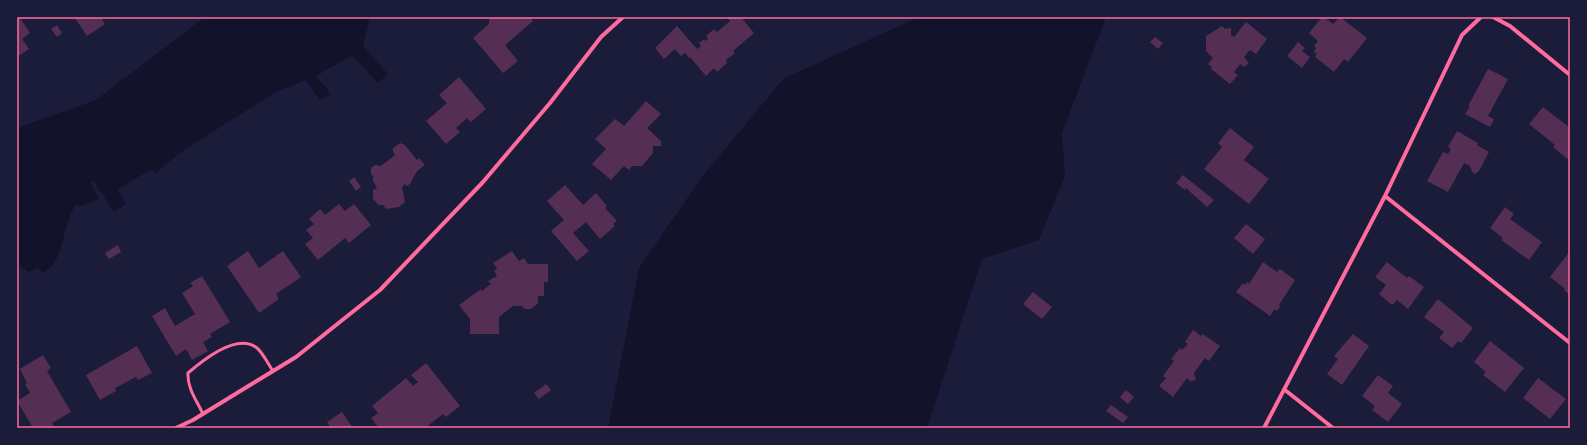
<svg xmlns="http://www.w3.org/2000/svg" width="1587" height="445" font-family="'Crimson Pro',serif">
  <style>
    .water { fill: #12122b }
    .building { fill: #542f53 }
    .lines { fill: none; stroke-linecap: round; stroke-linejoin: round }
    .service { stroke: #ff6b9d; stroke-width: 3 }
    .minor { stroke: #ff6b9d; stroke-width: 4 }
    .neatline { fill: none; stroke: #ff6b9d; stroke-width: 1.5 }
  </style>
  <rect width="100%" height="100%" fill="#1b1b3a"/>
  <path class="water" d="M205,17H370L363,46L388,74L378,83L352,55L316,76L331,94L320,100L306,80L274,93L181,152L156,173L151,169L117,190L126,204L114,212L94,181L90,182L99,198L79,207L76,204C73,209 70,215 68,221C62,238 61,265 42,273L38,267L29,272L17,265V128L96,100Z
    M919,17H1106L1062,133L1065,176L1039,240L982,259L927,428H608L639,268L702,177L783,79Z"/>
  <path class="building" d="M77,17H103L101,18L105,24L87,36L75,18Z
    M492,17H529L533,21L505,45L518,61L503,73L473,38L489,24V19Z
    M727,17H741L754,33L733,51L735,53L726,60L727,63L717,72L714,68L706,76L690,57L689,58L685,53L681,56L675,49L664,59L655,48L677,26L697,49L701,46L699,43L704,39L705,41L708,39L706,36L714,29L717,32L730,21Z
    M1322,17H1324L1333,24L1340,17L1367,38L1348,62L1344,59L1334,72L1315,57L1317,54L1314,52L1316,48L1314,46L1318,41L1309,33Z
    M20,18L30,33L22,39L29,49L17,57V21Z
    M1246,22L1267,39L1256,54L1250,50L1244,57L1249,63L1244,67L1240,64L1234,72L1238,75L1230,84L1211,69L1212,67L1208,64L1213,58L1206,51V36L1222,26L1225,29L1231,28V35L1234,37Z
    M57,25L62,33L57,37L51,29Z
    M1155,37L1163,43L1158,49L1150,42Z
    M1298,42L1305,48L1302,51L1310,57L1302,68L1287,56Z
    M1488,69L1508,79L1488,116L1494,119L1490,127L1465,114L1470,107L1468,106Z
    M459,77L486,109L471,122L467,118L456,128L460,132L446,144L426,121L447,103L439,95Z
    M646,101L661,114L647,128L661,141V146H653V153L642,166H632L629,170L624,166L611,180L592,164L606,149L595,139L615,119L624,126Z
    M1543,107L1569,127L1568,129L1570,130V156L1567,159L1553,147L1555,145L1529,124Z
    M1230,128L1254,147L1244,160L1269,179L1249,204L1204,169L1222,147L1218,143Z
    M1457,131L1478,143L1477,145L1489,152L1479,171L1475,174L1472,172L1470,166L1464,163L1448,192L1427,181L1443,152L1448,154L1451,149L1448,147Z
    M400,143L405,145L417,160L419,158L425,165L417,171L410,184L407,186L405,184L402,187L405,202L399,207L386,209L383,205H379L373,199V190L377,188L372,179L374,178L371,174V168L375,165L381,166L395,155L393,152V148Z
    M1183,175L1214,200L1207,207L1186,188L1185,190L1176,183Z
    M354,177L361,187L356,191L349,181Z
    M565,185L583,205L596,193L607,206L605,208L617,221L613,224L615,226L600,239L586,222L573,233L589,251L577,261L551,231L564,220L547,201Z
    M339,204L345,211L354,204L371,225L349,243L345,238L318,260L305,244L313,238L306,230L314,224L309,219L320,209L325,215Z
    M1505,207L1514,214L1510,219L1542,242L1529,260L1501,240L1503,238L1490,228Z
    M1246,224L1265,239L1253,254L1234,238Z
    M118,245L121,252L109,259L105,253Z
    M248,251L259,268L283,251L301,277L276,294L279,299L259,313L227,266Z
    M512,251L519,261L524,258L528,264H548V282H544V296H538V303L531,309H525L522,306H513L499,317V334H470V319L459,305L481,289L482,291L491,284L488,281L497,276L494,271L497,268L493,263Z
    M1570,251V295L1564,290L1565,289L1550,277Z
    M1263,262L1277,272L1280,269L1295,280L1279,305L1280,307L1277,311L1275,309L1270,316L1236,292L1243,283L1245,285L1247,282L1249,284Z
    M1387,262L1407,278L1409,276L1424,287L1408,309L1397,300L1392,305L1379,294L1386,285L1375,277Z
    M202,276L230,322L210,334L212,337L203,342L208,351L192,360L186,349L176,356L152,316L165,308L175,326L195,314L182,293L193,286L190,283Z
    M1033,292L1052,307L1042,319L1023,304Z
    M1438,299L1473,328L1461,343L1458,341L1452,348L1439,338L1444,332L1424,317Z
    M1193,330L1201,336L1203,334L1220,346L1209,361L1205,358L1194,373L1196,380L1190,381L1187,378L1173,397L1159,386L1166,378L1163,376L1174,361L1171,359L1180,348L1182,350L1188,344L1185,342Z
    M1353,334L1369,346L1342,385L1327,374L1338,359L1334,356Z
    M1490,341L1524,368L1505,392L1483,375L1486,372L1474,362Z
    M137,346L152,373L138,380L136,377L115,388L116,391L100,400L86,375Z
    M43,355L51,368L47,371L71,412L52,423L55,428H33L17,401L30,393L25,384L27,383L20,369Z
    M426,363L460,406L446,417L443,414L425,428H379L371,418L378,413L372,406L406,378L413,386L418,382L411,375Z
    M1378,375L1393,386L1388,393L1402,404L1388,422L1372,410L1375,406L1362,396Z
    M1538,378L1566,399L1550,419L1523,398Z
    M546,384L551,390L539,399L534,393Z
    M1126,390L1134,397L1128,404L1120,397Z
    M1111,405L1128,417L1123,423L1106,411Z
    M342,412L353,428H331L327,422Z"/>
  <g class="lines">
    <path class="service" d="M203,414C197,401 187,388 188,373C203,360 237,332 257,348C263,353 268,364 273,371"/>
    <path class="minor" d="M1493,17L1510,26L1570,75
      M1385,196L1570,343
      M1285,390L1333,428
      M176,428L193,420L296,357L380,290L483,182L550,103L601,37L623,17
      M1264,428L1385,196L1462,35L1481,17"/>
  </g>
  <rect width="1587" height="445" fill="none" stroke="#1b1b3a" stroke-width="36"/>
  <rect x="18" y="18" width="1551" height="409" class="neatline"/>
</svg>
